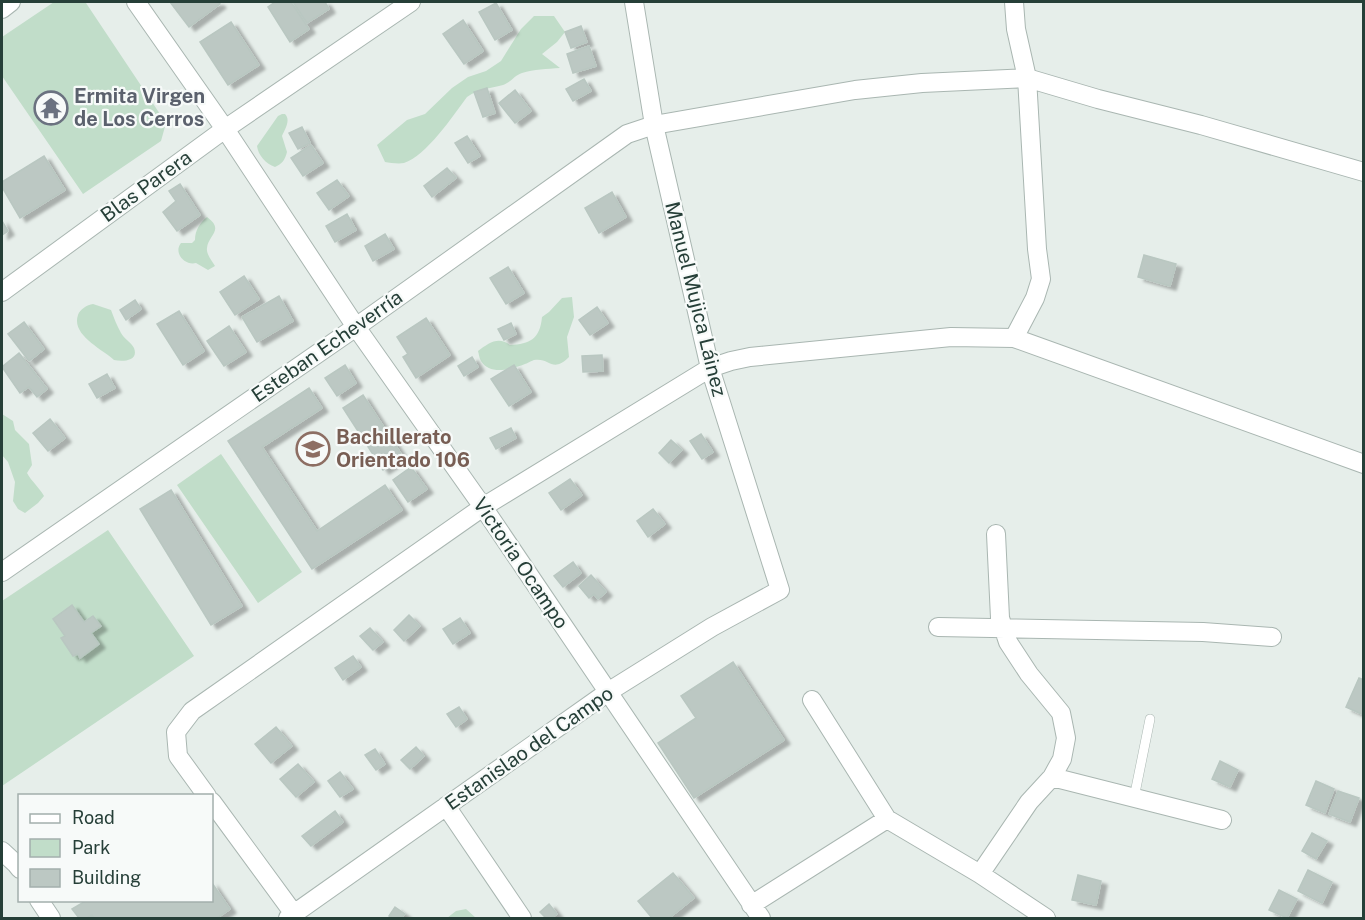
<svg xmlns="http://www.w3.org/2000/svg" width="1365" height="920" font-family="'Public Sans',sans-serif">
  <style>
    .green { fill: #c1ddc9 }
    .building { fill: #bcc8c3; stroke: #b9c7c1; stroke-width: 1.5; filter: url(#shadow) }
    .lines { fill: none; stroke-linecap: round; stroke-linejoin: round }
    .service-casing { stroke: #a9b6b1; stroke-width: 10 }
    .minor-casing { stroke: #a9b6b1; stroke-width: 20 }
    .service { stroke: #fff; stroke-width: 9 }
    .minor { stroke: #fff; stroke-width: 18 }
    .labels { text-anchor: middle; stroke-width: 4.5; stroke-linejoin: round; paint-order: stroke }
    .worship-label { font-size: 20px; font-weight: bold; fill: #5b616d; stroke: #f7faf9; text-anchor: start }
    .street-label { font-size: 20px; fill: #263f38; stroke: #f7faf9 }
    .education-label { font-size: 20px; font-weight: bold; fill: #785e54; stroke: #f7faf9; text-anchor: start }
  </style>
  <defs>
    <filter id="shadow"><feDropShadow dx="6" dy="4" stdDeviation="1.5" flood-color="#0004"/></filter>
  </defs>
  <rect width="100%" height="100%" fill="#e6eeea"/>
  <path class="green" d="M54,2H80L86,3L166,123L161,141L83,194L2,76V37Z
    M534,16H554L565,32L557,42L542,54L560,68C547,69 534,69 522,73C515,75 510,83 503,85C489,89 480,88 467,97C453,116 426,156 404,163C399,164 390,163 385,162L377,145L407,120L425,114L452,88L468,77L486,71L501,61L521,29Z
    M282,114H285C291,120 285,129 282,136L287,152C285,160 282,164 275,167C266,164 258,155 257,146L278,116Z
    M207,217C225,230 208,235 207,248C206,254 212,261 215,266L208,270L196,263C185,266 173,253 181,243H192L195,240C195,230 200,223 207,217Z
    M572,297L574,317L567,337L569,357C552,374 550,357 534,360C533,360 526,364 525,364C512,369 490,376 481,361C479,358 479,354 478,351C489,343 498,336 510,345C530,344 540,339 542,317L549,312L562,298Z
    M93,304L111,310C114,318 117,326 121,333C124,339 131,342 134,348C139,361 123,362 114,360C102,349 71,335 78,315C80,309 87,305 93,304Z
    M2,414L13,421L15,430L29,444L32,465L27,473C32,482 39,487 44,496L38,503L25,513L18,509L13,501L15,482L8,462L2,455Z
    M221,454L302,572L258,603L177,485Z
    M108,530L194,656L2,786V601Z
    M466,909L476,918H447L456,911Z"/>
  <path class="building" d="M170,2H218L220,4L189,27Z
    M275,2H291L309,29L290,42L268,7Z
    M293,2H325L329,9L307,23Z
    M496,3L512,30L495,40L479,12Z
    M463,20L483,51L464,64L443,34Z
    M231,22L259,65L228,85L200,42Z
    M581,26L587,42L571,48L565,32Z
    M589,46L596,66L573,73L567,54Z
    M584,79L591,91L573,101L566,89Z
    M487,88L495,113L483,117L474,92Z
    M515,90L531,111L515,123L499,103Z
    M302,127L310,143L298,149L289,133Z
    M467,136L480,156L468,163L455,143Z
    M311,145L323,163L303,176L291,158Z
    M44,156L65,190L20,218L2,187V182Z
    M447,168L456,178L432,197L424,186Z
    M337,180L349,196L329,210L317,193Z
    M180,184L200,215L177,231L163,212L176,201L169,191Z
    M612,192L626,217L599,233L585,208Z
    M347,214L356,230L335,242L326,226Z
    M2,221L8,231L2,235Z
    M385,234L394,249L373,261L365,246Z
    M1144,255L1176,264L1170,286L1138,277Z
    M508,267L524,293L506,304L490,278Z
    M244,276L259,299L235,315L220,292Z
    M279,296L293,321L257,342L242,317Z
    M135,300L141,309L126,320L120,310Z
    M597,307L608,323L590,335L579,320Z
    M179,311L204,351L183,365L157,324Z
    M426,318L450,355L416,378L403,357L408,354L397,337Z
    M24,322L44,349L29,361L8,334Z
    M511,323L516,334L504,340L498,329Z
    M229,326L246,352L224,366L207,341Z
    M19,353L47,389L37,397L29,387L20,393L2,367Z
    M602,355L603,371L583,372L582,356Z
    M472,357L478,367L464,376L458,366Z
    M345,365L356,383L337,396L325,378Z
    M514,365L531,392L509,406L491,379Z
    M107,374L115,388L97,398L89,384Z
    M309,388L322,408L262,447L317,531L385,485L402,510L312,569L228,441Z
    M363,395L403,457L383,470L343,408Z
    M50,419L65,438L48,451L33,433Z
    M511,428L516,438L496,449L490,438Z
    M701,434L713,452L702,459L690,441Z
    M671,440L682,450L669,463L659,453Z
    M411,467L427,489L408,502L393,480Z
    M570,479L582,495L561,510L549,493Z
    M171,490L242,606L211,625L140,509Z
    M653,509L665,524L648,537L637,521Z
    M573,562L581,573L563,587L554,576Z
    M591,575L606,592L598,599L594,594L589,598L579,586Z
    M72,605L84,622L93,616L101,626L91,633L99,644L80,658L78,654L73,656L61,638L65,636L53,619Z
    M409,615L420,626L404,641L394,630Z
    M460,618L470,633L453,644L443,629Z
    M370,628L383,642L373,650L360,636Z
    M353,656L361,667L343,680L335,668Z
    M733,662L784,740L694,798L658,743L696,718L681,696Z
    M1359,678L1364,680V715L1346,707Z
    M459,707L467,719L456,727L447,714Z
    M276,727L292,746L271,763L255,744Z
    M416,747L424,756L410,769L401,760Z
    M375,749L385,764L376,770L365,755Z
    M1220,761L1238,770L1230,787L1212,779Z
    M298,764L314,782L296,797L280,779Z
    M340,772L353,789L340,797L328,781Z
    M1316,781L1334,789L1325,813L1306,805Z
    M1338,791L1359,798L1350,822L1329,814Z
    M335,811L343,822L311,846L302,836Z
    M1312,833L1327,841L1316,859L1302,851Z
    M1308,870L1332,882L1322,903L1298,891Z
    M673,873L694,898L669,918H652L638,901Z
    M1078,875L1101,881L1096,905L1072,900Z
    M212,883L230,909L217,918H94L92,915L87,918H79L72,909L84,902L83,900H212Z
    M1279,890L1297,899L1287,918L1269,910Z
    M549,904L557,914L551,918H546L540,912Z
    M395,907L405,914L401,918H393L389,916Z"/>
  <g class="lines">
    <g class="service-casing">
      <path id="service" d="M1134,798L1150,719"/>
    </g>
    <g class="minor-casing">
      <path id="minor" d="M136,2L225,129L356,327L483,507L761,918
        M2,9L11,2
        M2,292L225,129L411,2
        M1014,338L1035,298L1041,279L1037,249L1027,78L1016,29L1014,2
        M996,534L1000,618L1008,642L1029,674L1061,713L1066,738L1062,759L1052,777
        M2,572L356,327L627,134L654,125L855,90L922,83L1027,78L1098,99L1201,125L1364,172
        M938,627L1203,632L1272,637
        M812,700L887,819L980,874L1046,918
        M207,796L178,756L176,732L192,711L483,507L710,368L731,361L750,357L951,337L1014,338L1364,464
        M212,802L297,918
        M446,806L522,918
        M2,851L16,864L20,869
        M980,874L1029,802L1052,777L1222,820
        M39,900L51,918
        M751,905L887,819
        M288,918L608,692L712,627L780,590L710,368L654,125L634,2"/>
    </g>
    <use href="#service" class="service"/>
    <use href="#minor" class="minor"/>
  </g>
  <defs>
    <g id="temple-ring" transform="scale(1.725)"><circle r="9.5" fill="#f7faf9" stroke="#6b7280" stroke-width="1.5"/><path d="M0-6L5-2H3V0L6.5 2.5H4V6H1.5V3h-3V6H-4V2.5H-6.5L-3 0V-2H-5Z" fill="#6b7280"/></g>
    <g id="school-ring" transform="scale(1.725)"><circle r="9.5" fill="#f7faf9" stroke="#8d6e63" stroke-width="1.5"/><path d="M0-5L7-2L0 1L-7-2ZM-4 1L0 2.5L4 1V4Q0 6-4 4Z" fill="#8d6e63"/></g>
  </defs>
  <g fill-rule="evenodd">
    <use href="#temple-ring" x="51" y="108"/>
    <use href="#school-ring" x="313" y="449"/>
  </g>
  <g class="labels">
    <g class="worship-label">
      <text x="74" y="103">Ermita Virgen<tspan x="74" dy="23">de Los Cerros</tspan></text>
    </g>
    <g class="street-label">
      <text transform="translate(146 186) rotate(-36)" y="7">Blas Parera</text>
      <text transform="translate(696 299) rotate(76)" y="7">Manuel Mujica Láinez</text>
      <text transform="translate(327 346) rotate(-35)" y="7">Esteban Echeverría</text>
      <text transform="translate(521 563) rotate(56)" y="7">Victoria Ocampo</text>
      <text transform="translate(529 748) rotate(-35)" y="7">Estanislao del Campo</text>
    </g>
    <g class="education-label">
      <text x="336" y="444">Bachillerato<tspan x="336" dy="23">Orientado 106</tspan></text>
    </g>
  </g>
  <rect width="1365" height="920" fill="none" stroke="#263f38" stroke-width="6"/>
  <rect x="18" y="794" width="195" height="108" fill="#f7faf9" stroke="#a3afac" stroke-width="1.5"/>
  <rect x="30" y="814" width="30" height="9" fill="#ffffff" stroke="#a3afac" stroke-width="1.5"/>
  <text x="72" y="824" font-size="18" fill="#263f38">Road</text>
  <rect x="30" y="839" width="30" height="18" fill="#c1ddc9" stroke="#a3afac" stroke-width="1.5"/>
  <text x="72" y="854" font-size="18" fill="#263f38">Park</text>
  <rect x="30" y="869" width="30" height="18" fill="#bcc8c3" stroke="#a3afac" stroke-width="1.5"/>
  <text x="72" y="884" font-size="18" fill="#263f38">Building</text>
</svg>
